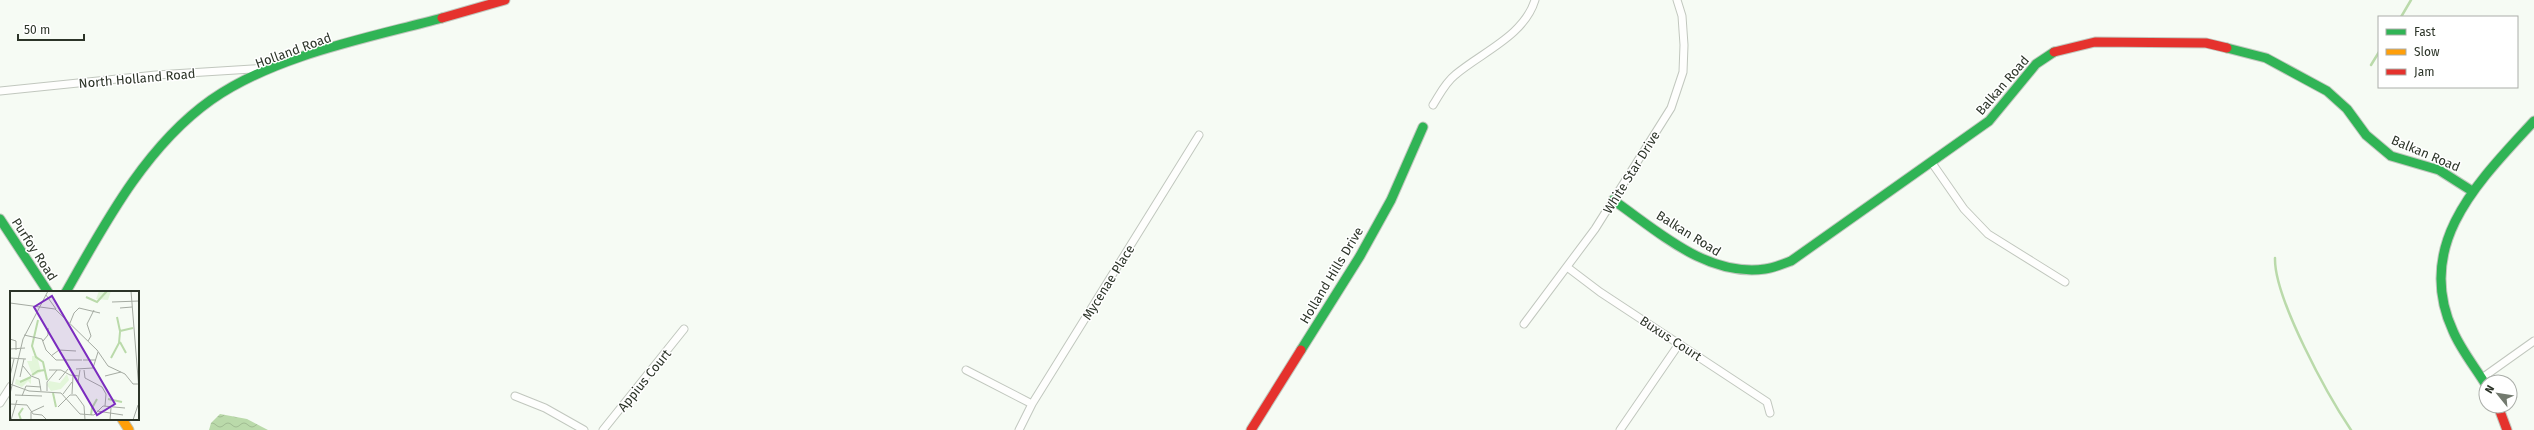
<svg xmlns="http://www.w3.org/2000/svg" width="2534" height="430" font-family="'Fira Sans',sans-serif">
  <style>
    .water { fill: url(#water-waves) }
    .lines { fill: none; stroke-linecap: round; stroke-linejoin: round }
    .stream { stroke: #badaaa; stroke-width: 2.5 }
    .street-casing { stroke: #c1c7be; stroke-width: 9 }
    .fast-casing { stroke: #c1c7be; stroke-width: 11 }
    .slow-casing { stroke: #c1c7be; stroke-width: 11 }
    .jam-casing { stroke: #c1c7be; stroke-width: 11 }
    .street { stroke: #fefefd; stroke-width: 7 }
    .fast { stroke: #30b455; stroke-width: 9 }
    .slow { stroke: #ff9f0a; stroke-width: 9 }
    .jam { stroke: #e5322d; stroke-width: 9 }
    .labels { text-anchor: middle; stroke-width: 3; stroke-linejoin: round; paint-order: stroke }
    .street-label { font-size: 13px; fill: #2c3428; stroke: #fff }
    .inset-river { fill: none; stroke: #badaaa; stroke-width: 2 }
    .inset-road { fill: none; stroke: #a5aba2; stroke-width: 1 }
    .view { fill: #7b2cbf; fill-opacity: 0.15; stroke: #7b2cbf; stroke-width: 2 }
    .inset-edge { fill: none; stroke: #2c3428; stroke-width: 2 }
  </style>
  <defs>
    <pattern id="water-waves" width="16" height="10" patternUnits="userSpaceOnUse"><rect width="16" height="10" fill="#badaaa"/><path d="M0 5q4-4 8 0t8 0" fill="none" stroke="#a0bc92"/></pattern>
  </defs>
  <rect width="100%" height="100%" fill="#f6fbf4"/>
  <path class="water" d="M220,414L247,419L268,430H209L211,423Z"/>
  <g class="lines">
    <path class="stream" d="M2401,17L2411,0
      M2371,65L2379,52
      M2275,258C2274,298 2328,396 2351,430"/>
    <g class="street-casing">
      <path id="street" d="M0,91L156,75L267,68
        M1433,105C1440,94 1445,83 1455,75C1482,52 1524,36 1535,0
        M1932,163L1964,209L1988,234L2065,282
        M1567,267L1600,292L1767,402L1770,413
        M1524,324L1595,229L1671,108L1683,72L1684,45L1682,16L1677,0
        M966,370L1032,404
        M2482,378L2534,341
        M515,396L545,408L584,430
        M0,403L11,386
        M603,430L684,329
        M1019,430L1032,404L1199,135
        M1620,430L1679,344"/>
    </g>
    <g class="fast-casing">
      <path id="fast" d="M2227,48L2266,58L2327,91L2347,109L2366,135L2391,156L2439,170L2472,191
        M1613,200C1658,231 1706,277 1765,269C1773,268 1783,264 1791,261L1989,121L2036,64L2054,52
        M0,219L48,292
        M66,292C105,223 146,146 211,100C275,55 368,38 442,18
        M1301,350L1360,256L1391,200L1423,127
        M2486,385C2475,367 2461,350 2453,331C2413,244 2480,180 2534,121"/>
    </g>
    <g class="slow-casing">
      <path id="slow" d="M122,419L129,430"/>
    </g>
    <g class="jam-casing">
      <path id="jam" d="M442,18L505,0
        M2054,52L2095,42L2206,43L2227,48
        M2498,406L2507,430
        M1251,430L1301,350"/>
    </g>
    <use href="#street" class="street"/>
    <use href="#fast" class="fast"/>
    <use href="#slow" class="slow"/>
    <use href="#jam" class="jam"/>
  </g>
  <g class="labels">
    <g class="street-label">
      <text transform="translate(293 50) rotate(-20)" y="5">Holland Road</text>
      <text transform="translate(137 78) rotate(-5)" y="5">North Holland Road</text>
      <text transform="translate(2002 85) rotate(-49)" y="5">Balkan Road</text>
      <text transform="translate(2426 153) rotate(23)" y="5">Balkan Road</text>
      <text transform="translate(1631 172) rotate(-58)" y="5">White Star Drive</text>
      <text transform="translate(1689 233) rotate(32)" y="5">Balkan Road</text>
      <text transform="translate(35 249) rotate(57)" y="5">Purfoy Road</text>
      <text transform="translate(1331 275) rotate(-59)" y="5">Holland Hills Drive</text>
      <text transform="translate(1108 282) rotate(-58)" y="5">Mycenae Place</text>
      <text transform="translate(1671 338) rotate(33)" y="5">Buxus Court</text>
      <text transform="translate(644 380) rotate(-51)" y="5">Appius Court</text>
    </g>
  </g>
  <g transform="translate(10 291)">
    <rect width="129" height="129" fill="#f6fbf4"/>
    <path d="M89,0H101L98,9L86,8ZM22,65H27L31,81L23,85L17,70H22ZM57,83L59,89L51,98L41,100L37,94L39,90L50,92ZM21,85V93L18,90L12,96L5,93L6,88L11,90Z" fill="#e3f6da"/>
    <path class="inset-river" d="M76,6L87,11L97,0M107,26L110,40L123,37M28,29L22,55L26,66L33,71L37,89M110,51L116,62M101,67L109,52L110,41M22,84L28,80L35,79M10,91L21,86M43,102L46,116M98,108L112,111M81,124L82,117L87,108M11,129L9,123L13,117"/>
    <path class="inset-road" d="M121,0L129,99M36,4L46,18M102,11L129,10M0,12L45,18L87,59L98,75L115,83L123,93H128M110,17L122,16M60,32L64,22L69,17L90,22M14,44L32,48L36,59L46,69H72M0,48L6,50V59M33,50L38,44V37M78,50L81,45L77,33L84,19M0,58L15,57M41,65L49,59L66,60M0,67L16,68M73,69H86M13,75L21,85L29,88L31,100M66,78L83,77L88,61M39,79H51L60,84L69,85M74,79L75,87L92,96L96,103L95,115M0,85L4,68M95,85L111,81M10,86L14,68M49,89L58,78M68,91L70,79M0,93L19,100L51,102L70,123L84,124L93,115L115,117M37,100V91L47,79M0,103L13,48L38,0M53,103L62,91M62,103L63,85M5,104L32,105M12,105L16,95L31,96M0,113L17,114L23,123L32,124L37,129M48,116L60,104H66L74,115L75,129M87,120L113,124M1,129L7,109M21,129V121L34,115M100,129L101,117M123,129L128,114"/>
    <path class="view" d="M42,5L105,113L87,124L24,16Z"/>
    <rect width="129" height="129" class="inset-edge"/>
  </g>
  <rect x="2378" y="16" width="140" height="72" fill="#ffffff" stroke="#abaea9"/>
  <rect x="2386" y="29" width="20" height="6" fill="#30b455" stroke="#abaea9"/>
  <text x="2414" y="36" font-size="12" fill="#2c3428">Fast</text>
  <rect x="2386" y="49" width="20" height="6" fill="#ff9f0a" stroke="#abaea9"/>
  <text x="2414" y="56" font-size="12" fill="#2c3428">Slow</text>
  <rect x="2386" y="69" width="20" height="6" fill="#e5322d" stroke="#abaea9"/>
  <text x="2414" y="76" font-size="12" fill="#2c3428">Jam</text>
  <g transform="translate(2498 394) rotate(300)"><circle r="19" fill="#ffffff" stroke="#abaea9"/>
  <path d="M0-3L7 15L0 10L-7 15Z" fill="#737a6f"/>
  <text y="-6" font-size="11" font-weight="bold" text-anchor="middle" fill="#2c3428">N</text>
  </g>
  <path d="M18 34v6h66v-6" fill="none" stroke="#2c3428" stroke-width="2"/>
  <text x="24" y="34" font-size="12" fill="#2c3428" stroke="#ffffff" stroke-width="3" paint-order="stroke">50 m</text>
</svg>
